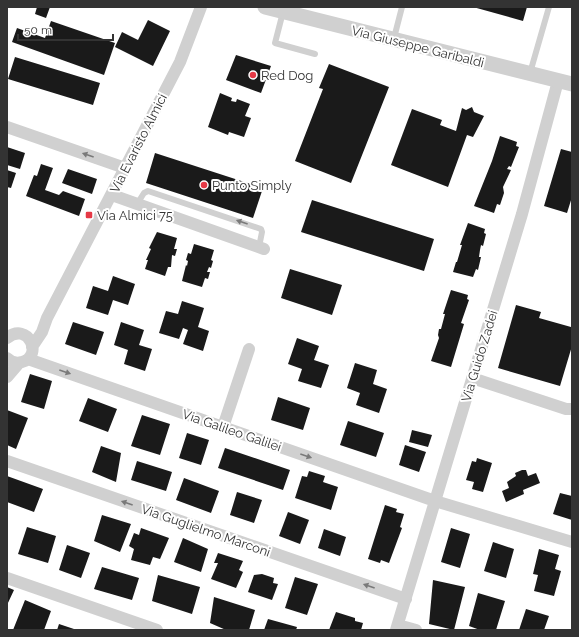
<svg xmlns="http://www.w3.org/2000/svg" width="579" height="637" font-family="Raleway,sans-serif">
  <style>
    .building { fill: #1a1a1a }
    .lines { fill: none; stroke-linecap: round; stroke-linejoin: round }
    .service { stroke: #d0d0d0; stroke-width: 6 }
    .minor { stroke: #d0d0d0; stroke-width: 12 }
    .tertiary { stroke: #d0d0d0; stroke-width: 15 }
    .oneway { fill: #7a7a7a }
    .poi-dot { fill: #e63946; stroke: #fff; stroke-width: 1.5 }
    .labels { text-anchor: middle; stroke-width: 4; stroke-linejoin: round; paint-order: stroke }
    .street-label { font-size: 13px; fill: #333; stroke: #fff }
    .poi-label { font-size: 13px; fill: #333; stroke: #fff; text-anchor: start }
  </style>
  <rect width="100%" height="100%" fill="#fff"/>
  <path class="building" d="M37,7H50L46,18L35,14Z
    M473,7H527L523,21Z
    M148,20L170,31L153,66L115,47L122,32L138,40Z
    M51,21L115,43L104,75L12,42L17,28L45,38Z
    M236,55L271,66L261,93L226,80Z
    M15,57L100,83L93,105L8,79Z
    M329,64L389,87L351,183L295,161L323,89L319,88Z
    M220,93L232,98L231,101L236,102L237,99L250,104L245,116L251,118L244,137L229,132L228,135L208,127Z
    M472,107L474,112L484,116L473,137L467,135L448,187L391,165L412,109L442,120L440,125L456,131L462,108L466,110Z
    M500,136L517,142L516,146L519,147L511,167L509,166L507,169L511,170L503,187L504,193L500,205L497,204L494,213L474,206L492,161Z
    M7,147L25,153L20,169L7,165Z
    M561,149L572,152V197L567,213L544,206Z
    M155,153L263,188L253,218L146,183Z
    M41,164L53,168L45,190L59,195L63,191L85,199L79,216L26,196L34,175L37,176Z
    M68,169L97,179L92,194L62,183Z
    M7,170L16,173L11,188L7,187Z
    M312,200L434,239L424,271L301,232Z
    M468,223L485,229L484,233L486,234L483,246L481,245L480,250L479,257H481L478,270L476,269L473,277L453,272L456,262H457L462,245H460Z
    M157,232L177,238L174,249H177L175,256L172,255L171,267H168L165,276L145,269L148,260H146L151,249L149,248Z
    M194,244L214,250L211,260L213,261L211,268L209,267L207,272H210L208,279L205,278L202,287L182,281L186,265L187,266L188,261L186,260L188,253L191,254Z
    M290,269L342,285L332,315L281,298Z
    M113,276L135,284L128,305L113,300L108,315L86,308L93,286L108,291Z
    M451,290L468,295L467,299L469,300L461,323L464,324L451,367L431,361L439,338L438,335L439,329H441L445,314H443Z
    M182,301L204,308L198,327L209,331L203,351L183,344L188,330L183,328L179,339L159,333L166,311L178,314Z
    M516,305L541,312L539,318L571,327L572,324V346L560,386L498,368Z
    M73,322L104,332L96,355L65,344Z
    M121,322L144,330L139,345L152,349L145,371L124,364L128,350L114,345Z
    M297,338L319,346L314,360L329,365L321,388L298,381L302,369L288,364Z
    M355,363L377,370L373,384L387,389L379,413L356,405L360,393L347,388Z
    M30,374L52,381L44,409L21,402Z
    M278,397L310,408L303,430L271,420Z
    M88,398L117,409L108,432L79,421Z
    M7,410L28,418L16,449L7,445Z
    M142,415L170,424L160,455L131,446Z
    M348,421L384,433L376,457L340,445Z
    M412,430L432,435L428,447L409,442Z
    M187,433L209,440L201,465L179,458Z
    M405,445L426,452L419,472L399,465Z
    M101,446L121,453L116,482L92,472Z
    M225,448L290,470L283,490L218,468Z
    M477,458L492,463L483,492L472,489L474,482L466,480L472,461L476,462Z
    M137,461L172,472L166,491L131,480Z
    M522,470H526L528,476L536,473L540,483L523,490L524,494L506,502L502,491L509,488L507,482L516,476L515,473Z
    M309,471L325,476L323,482L338,487L331,510L295,498L302,476L307,477Z
    M7,476L43,489L34,512L7,502Z
    M184,478L219,491L211,513L176,500Z
    M237,492L262,500L254,523L230,515Z
    M560,493L572,496V520L553,514Z
    M385,505L397,509L396,512L404,514L400,527L402,528L389,563L381,560L380,563L368,559Z
    M288,512L309,520L300,544L279,536Z
    M102,515L131,524L120,552L94,541Z
    M27,527L56,536L48,563L18,554Z
    M141,528L169,538L160,559L153,557L150,565L131,560L134,549L129,546L134,533L139,535Z
    M451,528L470,534L460,568L441,562Z
    M324,529L346,537L340,556L318,548Z
    M183,538L208,549L201,572L174,562Z
    M493,542L514,549L506,578L484,571Z
    M67,545L90,553L81,578L59,570Z
    M539,549L559,555L555,569L561,571L554,596L534,591L538,575L533,574Z
    M218,553L243,561L239,570L243,572L236,588L211,579L218,563H214Z
    M102,567L139,578L132,600L94,589Z
    M262,574L274,578L273,583L278,584L272,600L248,592L254,575Z
    M158,575L200,587L192,614L152,601Z
    M295,577L318,584L307,615L285,608Z
    M433,580L465,587L454,630L429,624Z
    M7,587L14,590L7,605Z
    M478,593L505,601L496,630H480L469,626Z
    M214,597L255,610L249,630H226L210,623Z
    M25,600L51,611L44,630H13Z
    M526,609L549,616L544,630H519Z
    M336,612L355,618V621L363,623L361,630H329Z
    M268,619L297,627L296,630H264Z
    M59,624L77,630H57Z"/>
  <g class="lines">
    <path class="service" d="M283,12L275,43L315,54
      M394,38L402,7
      M530,73L549,7
      M137,204L144,193L148,191L261,229L262,232L259,247"/>
    <path class="minor" d="M7,127L125,168
      M112,195L264,249
      M7,338C28,321 44,356 22,362C16,364 11,362 7,358
      M32,347L42,332L47,318L180,62L201,7
      M28,359L435,501L572,542
      M7,377L19,363
      M472,378L566,409H572
      M223,427L249,349
      M7,461L406,599
      M7,578L157,630
      M398,625L416,630
      M396,630L522,214L558,81"/>
    <path class="tertiary" d="M265,7L572,84"/>
  </g>
  <defs><path id="oneway-solid" d="M-6-.8H1V-3.2L6.5 0L1 3.2V.8H-6Z"/></defs>
  <g class="oneway">
    <use href="#oneway-solid" transform="translate(88 155) rotate(-161)"/>
    <use href="#oneway-solid" transform="translate(242 222) rotate(-161)"/>
    <use href="#oneway-solid" transform="translate(65 372) rotate(19)"/>
    <use href="#oneway-solid" transform="translate(306 456) rotate(19)"/>
    <use href="#oneway-solid" transform="translate(127 503) rotate(-161)"/>
    <use href="#oneway-solid" transform="translate(369 586) rotate(-161)"/>
  </g>
  <g class="poi-dot">
    <circle cx="253" cy="75" r="4"/>
    <circle cx="204" cy="185" r="4"/>
    <rect x="85" y="211" width="8" height="8" rx="2"/>
  </g>
  <g class="labels">
    <g class="street-label">
      <text transform="translate(418 46) rotate(14)" y="5">Via Giuseppe Garibaldi</text>
      <text transform="translate(138 143) rotate(-63)" y="5">Via Evaristo Almici</text>
      <text transform="translate(479 356) rotate(-73)" y="5">Via Guido Zadei</text>
      <text transform="translate(232 430) rotate(19)" y="5">Via Galileo Galilei</text>
      <text transform="translate(206 530) rotate(19)" y="5">Via Guglielmo Marconi</text>
    </g>
    <g class="poi-label">
      <text x="261" y="80">Red Dog</text>
      <text x="212" y="190">Punto Simply</text>
      <text x="97" y="220">Via Almici 75</text>
    </g>
  </g>
  <rect width="579" height="637" fill="none" stroke="#333333" stroke-width="16"/>
  <path d="M18 34v6h95v-6" fill="none" stroke="#333333" stroke-width="2"/>
  <text x="24" y="34" font-size="12" fill="#333333" stroke="#ffffff" stroke-width="3" paint-order="stroke">50 m</text>
</svg>
